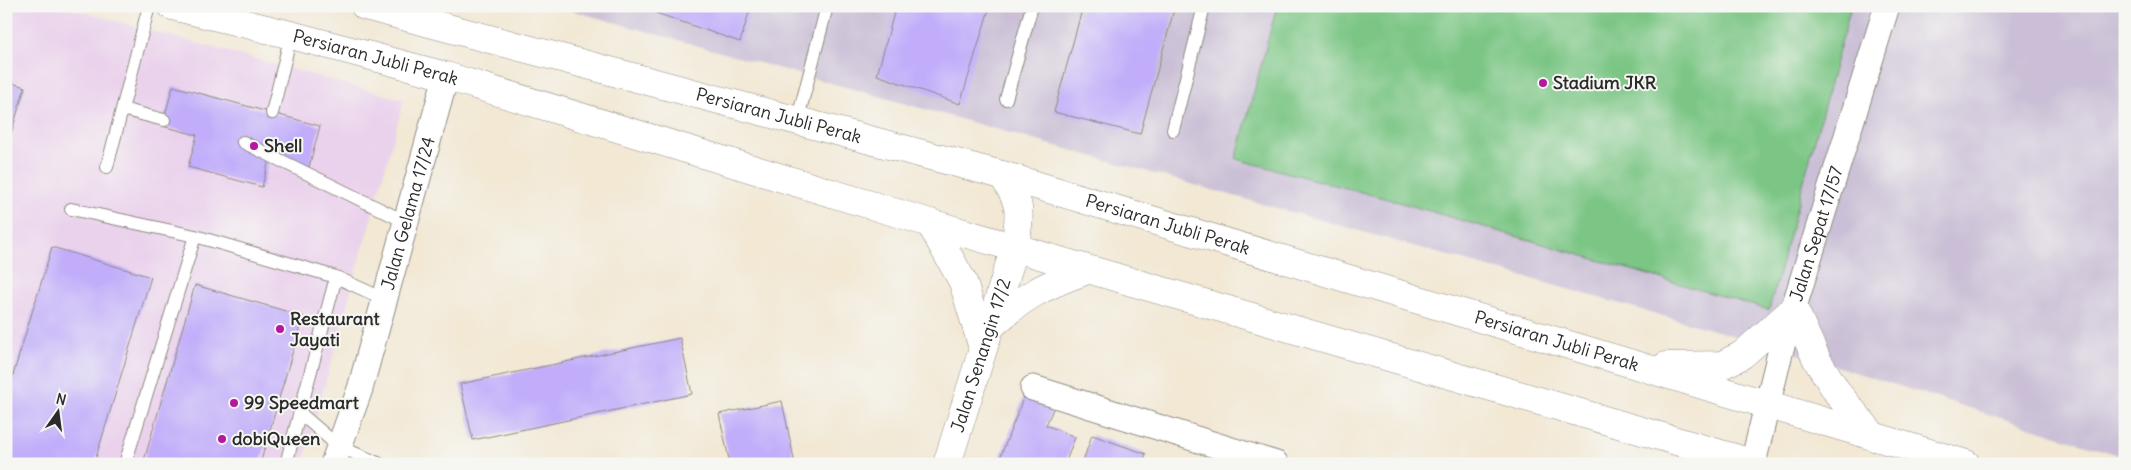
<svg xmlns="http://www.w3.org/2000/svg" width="2131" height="470" font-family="Delius,sans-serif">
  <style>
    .built { fill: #ead1ec }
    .industrial { fill: #cabfd6 }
    .green { fill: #7bc685; stroke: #537858 }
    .building { fill: #c1adfa }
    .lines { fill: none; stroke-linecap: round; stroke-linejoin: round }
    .service-casing { stroke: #8e8a80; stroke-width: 14 }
    .minor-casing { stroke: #8e8a80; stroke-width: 27 }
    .tertiary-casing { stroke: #8e8a80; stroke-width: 29 }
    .primary-casing { stroke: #8e8a80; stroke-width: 29 }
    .service { stroke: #fff; stroke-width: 12 }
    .minor { stroke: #fff; stroke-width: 25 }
    .tertiary { stroke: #fff; stroke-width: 28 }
    .primary { stroke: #fff; stroke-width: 28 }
    .poi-dot { fill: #b5179e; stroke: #f6f6f2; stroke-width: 2 }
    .labels { text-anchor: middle; stroke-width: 4; stroke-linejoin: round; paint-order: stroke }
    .street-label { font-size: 18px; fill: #2b2b2b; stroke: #f6f6f2 }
    .poi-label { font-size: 18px; font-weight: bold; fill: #2b2b2b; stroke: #f6f6f2; text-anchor: start }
  </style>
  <rect width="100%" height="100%" fill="#f6f6f2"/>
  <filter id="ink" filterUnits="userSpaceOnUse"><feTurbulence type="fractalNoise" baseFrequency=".02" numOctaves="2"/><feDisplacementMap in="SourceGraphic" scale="10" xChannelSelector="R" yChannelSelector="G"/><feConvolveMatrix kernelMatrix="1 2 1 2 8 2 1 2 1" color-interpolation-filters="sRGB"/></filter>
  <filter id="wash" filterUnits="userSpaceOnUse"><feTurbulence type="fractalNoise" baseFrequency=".0096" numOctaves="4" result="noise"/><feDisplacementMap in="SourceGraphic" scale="20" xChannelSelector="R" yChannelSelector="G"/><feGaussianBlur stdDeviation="1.12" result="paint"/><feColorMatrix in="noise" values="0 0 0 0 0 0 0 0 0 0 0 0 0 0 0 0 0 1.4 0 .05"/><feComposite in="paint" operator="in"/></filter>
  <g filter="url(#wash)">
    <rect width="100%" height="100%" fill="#f2e8d4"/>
    <path class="built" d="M6,6H61L404,100L303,464H6Z"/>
    <path class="industrial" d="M556,6H2125V457L1781,349Z"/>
    <path class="green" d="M1277,6H1851L1769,310L1395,201L1236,159Z"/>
    <g id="blocks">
      <path class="building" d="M658,6H751L740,42L656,13Z
        M896,6H990L960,104L877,75Z
        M1083,6H1175L1140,134L1054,112Z
        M6,81L25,87L7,147H6Z
        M173,86L320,126L309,167L270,156L262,187L188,167L197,135L162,126Z
        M52,247L151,277L94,464H6V398Z
        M195,285L303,316L260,464H143Z
        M680,338L692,394L473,440L460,384Z
        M1024,396L1054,407L1046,425L1075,437L1065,464H1014L1000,458Z
        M782,401L795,464H730L719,414Z
        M1092,435L1146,454L1142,464H1082Z"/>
    </g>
  </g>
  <g filter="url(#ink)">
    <use href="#blocks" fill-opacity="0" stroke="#8e8a80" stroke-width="1"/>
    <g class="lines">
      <g class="service-casing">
        <path id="service" d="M1006,99L1032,6
          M122,109L164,120
          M272,113L291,35
          M797,122L827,6
          M1173,130L1204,6
          M243,142L406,222
          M107,167L149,6
          M71,209L195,236L336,277L384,299
          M301,414L338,446L380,464
          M125,464L195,236
          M286,464L336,277"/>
      </g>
      <g class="minor-casing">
        <g id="minor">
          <path d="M1033,388L1276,464"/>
          <path id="s1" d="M1753,463L1781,349L1887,6"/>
          <path id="s2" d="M333,464L360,389L446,76"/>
        </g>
      </g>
      <g class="tertiary-casing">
        <g id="tertiary">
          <path id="s3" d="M947,464L1015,247"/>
        </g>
      </g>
      <g class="primary-casing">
        <g id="primary">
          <path id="s4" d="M172,6L291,35L446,76L930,223L1755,464"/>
          <path id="s5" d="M365,6L1002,175L1966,464"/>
          <path d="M1002,175C1023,205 1020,212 1015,247"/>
          <path d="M930,223L963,282L982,345"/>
          <path d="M989,328C1023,296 1043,286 1087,270"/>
          <path d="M1666,366L1722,365L1742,355L1794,309L1817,360L1839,395L1874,437"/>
        </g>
      </g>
      <use href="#service" class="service"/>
      <use href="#minor" class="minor"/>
      <use href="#tertiary" class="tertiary"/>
      <use href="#primary" class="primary"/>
    </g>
  </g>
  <g class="poi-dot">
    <circle cx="1543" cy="83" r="5"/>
    <circle cx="254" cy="146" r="5"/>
    <circle cx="280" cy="329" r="5"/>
    <circle cx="234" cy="403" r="5"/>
    <circle cx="222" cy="439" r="5"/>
  </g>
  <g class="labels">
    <g class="street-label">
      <text dy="6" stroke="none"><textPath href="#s4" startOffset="210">Persiaran Jubli Perak</textPath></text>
      <text dy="6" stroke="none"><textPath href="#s5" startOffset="428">Persiaran Jubli Perak</textPath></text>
      <text dy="6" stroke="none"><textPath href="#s2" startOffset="262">Jalan Gelama 17/24</textPath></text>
      <text dy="6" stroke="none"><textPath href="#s5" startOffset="832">Persiaran Jubli Perak</textPath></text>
      <text dy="6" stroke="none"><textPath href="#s1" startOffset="238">Jalan Sepat 17/57</textPath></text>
      <text dy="6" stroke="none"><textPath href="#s5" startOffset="1238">Persiaran Jubli Perak</textPath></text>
      <text dy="6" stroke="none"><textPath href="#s3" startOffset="114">Jalan Senangin 17/2</textPath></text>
    </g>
    <g class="poi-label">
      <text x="1553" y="89">Stadium JKR</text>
      <text x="264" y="152">Shell</text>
      <text x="290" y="325">Restaurant<tspan x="290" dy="21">Jayati</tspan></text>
      <text x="244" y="409">99 Speedmart</text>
      <text x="232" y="445">dobiQueen</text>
    </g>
  </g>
  <rect width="2131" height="470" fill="none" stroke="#f6f6f2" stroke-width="25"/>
  <g transform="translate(58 412) rotate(14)" stroke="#f6f6f2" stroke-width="4" paint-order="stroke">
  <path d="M0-4L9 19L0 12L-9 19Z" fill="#2b2b2b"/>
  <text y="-8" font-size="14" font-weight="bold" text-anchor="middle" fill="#2b2b2b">N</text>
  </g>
</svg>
